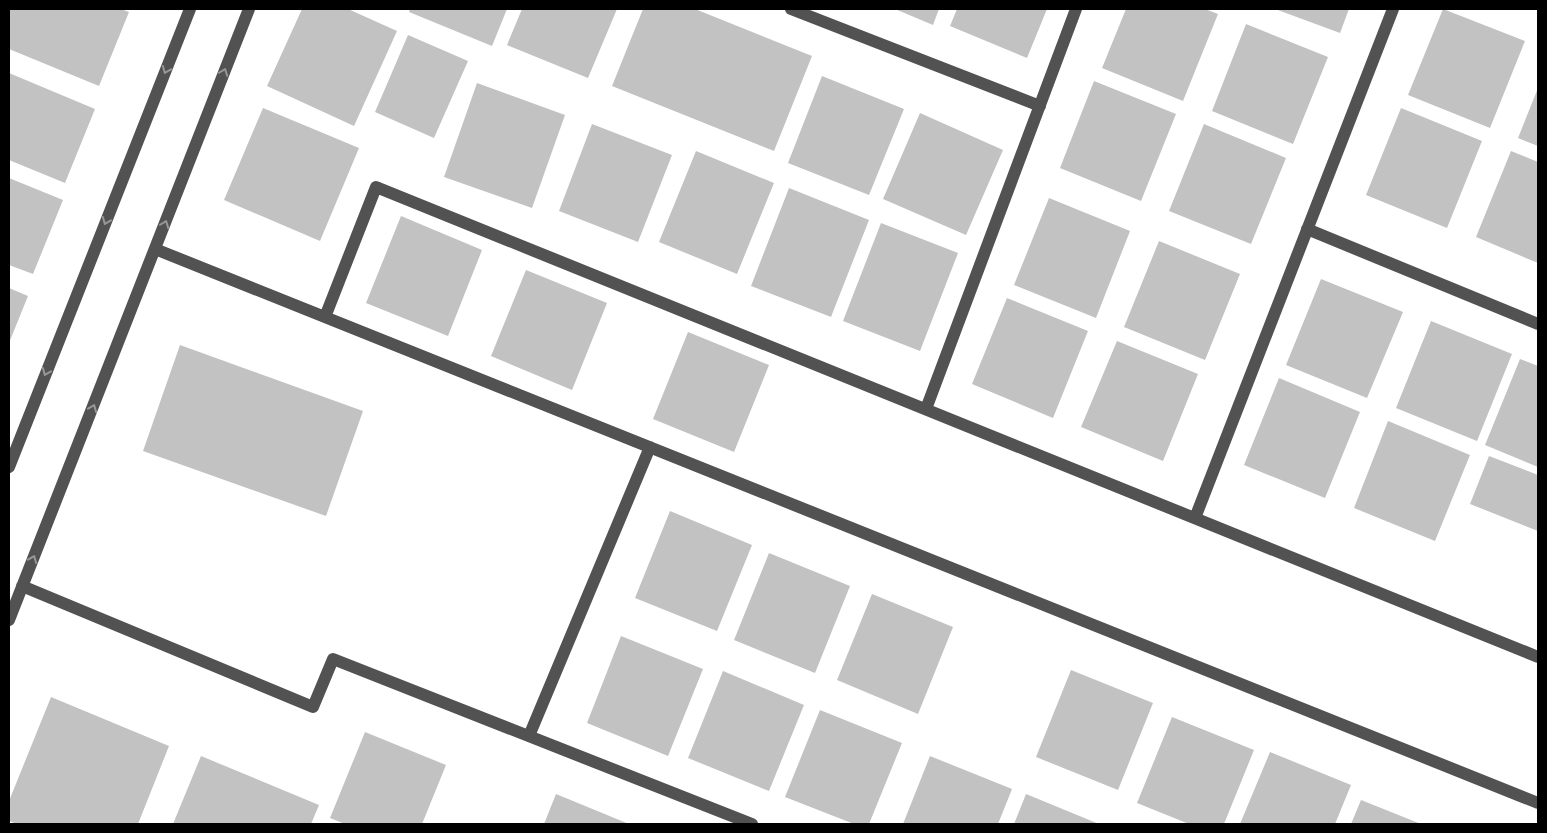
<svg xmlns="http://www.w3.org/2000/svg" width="1547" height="833" font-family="Barlow,sans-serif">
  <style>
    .building { fill: #c2c2c2 }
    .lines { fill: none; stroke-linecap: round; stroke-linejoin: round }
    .minor { stroke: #525252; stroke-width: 12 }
    .oneway { stroke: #979797 }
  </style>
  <rect width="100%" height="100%" fill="#fff"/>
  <path class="building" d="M9,9H121L129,12L99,86L9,49Z
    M302,9H348L397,31L354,126L267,86Z
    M410,9H507L492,46L409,12Z
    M522,9H617L588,78L507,45Z
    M643,9H695L812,56L774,151L612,86Z
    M895,9H939L933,25Z
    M957,9H1047L1027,58L950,26Z
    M1126,9H1205L1218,14L1183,101L1102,68Z
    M1275,9H1349L1340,33Z
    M1443,9L1525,41L1490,128L1408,95Z
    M1246,24L1328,57L1293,144L1212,111Z
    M408,35L468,61L434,138L375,112Z
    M9,73L95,109L65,183L9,160Z
    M822,76L904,109L869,195L788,163Z
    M1094,81L1176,114L1141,201L1060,168Z
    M477,83L565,115L532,208L444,177Z
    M1538,88V146L1518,138Z
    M263,108L359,148L320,241L224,200Z
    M1401,108L1482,141L1447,228L1366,195Z
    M920,113L1003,150L966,235L883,199Z
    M592,124L672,155L638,242L559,211Z
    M1204,124L1286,158L1251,244L1169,211Z
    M696,151L774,183L737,274L659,242Z
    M1511,151L1538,162V263L1476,237Z
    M9,178L63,200L33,274L9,265Z
    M789,188L869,220L831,317L751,286Z
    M1049,198L1130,231L1096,318L1014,285Z
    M401,216L482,250L448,336L366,303Z
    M881,223L958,253L920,351L843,321Z
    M1159,241L1240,274L1205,360L1124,327Z
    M526,270L607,303L572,390L491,356Z
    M1321,279L1403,312L1367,398L1286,365Z
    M9,288L28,296L9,343Z
    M1007,298L1088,331L1053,418L972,384Z
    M1431,321L1512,354L1477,441L1396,408Z
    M688,332L769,365L734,452L653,419Z
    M1117,341L1198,374L1163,461L1081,427Z
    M180,345L363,411L326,516L143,451Z
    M1520,359L1538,366V467L1485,445Z
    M1279,378L1360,412L1325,498L1244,465Z
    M1388,421L1470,455L1435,541L1354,508Z
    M1489,456L1538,475V531L1470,504Z
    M670,511L752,545L717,631L635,598Z
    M769,553L850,586L815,673L734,640Z
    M872,594L953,627L918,714L837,680Z
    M621,636L703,669L668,756L587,723Z
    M1071,670L1153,703L1118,790L1036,757Z
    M723,671L804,705L769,791L688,758Z
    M51,697L169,746L138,824H17L9,821V801Z
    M820,710L902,743L869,824H854L785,797Z
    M1172,717L1254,750L1224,824H1189L1137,803Z
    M365,732L446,765L422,824H345L330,818Z
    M1270,752L1351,785L1335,824H1240Z
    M201,756L319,805L311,824H173Z
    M930,756L1012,789L998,824H903Z
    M556,794L629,824H544Z
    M1026,794L1099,824H1014Z
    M1361,800L1421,824H1351Z"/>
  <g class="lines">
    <path class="minor" d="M791,9L1040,106
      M1307,229L1538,324
      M155,249L1538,803
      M325,317L376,187L1538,657
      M926,409L1076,9
      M9,467L190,9
      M1195,518L1393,9
      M22,586L313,707L333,659L752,824
      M9,620L249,9
      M529,736L650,447"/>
  </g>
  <defs><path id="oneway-chevron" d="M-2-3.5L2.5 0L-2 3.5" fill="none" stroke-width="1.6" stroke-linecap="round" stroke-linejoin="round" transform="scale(1.25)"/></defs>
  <g class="oneway">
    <use href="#oneway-chevron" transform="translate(166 70) rotate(112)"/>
    <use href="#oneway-chevron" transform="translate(224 72) rotate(-69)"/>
    <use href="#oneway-chevron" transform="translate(106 221) rotate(112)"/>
    <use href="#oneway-chevron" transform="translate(165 224) rotate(-69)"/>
    <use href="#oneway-chevron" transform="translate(46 372) rotate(112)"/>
    <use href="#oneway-chevron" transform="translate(93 408) rotate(-68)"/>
    <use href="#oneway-chevron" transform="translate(33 559) rotate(-68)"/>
  </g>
  <rect width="1547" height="833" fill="none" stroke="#000000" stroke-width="20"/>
</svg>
